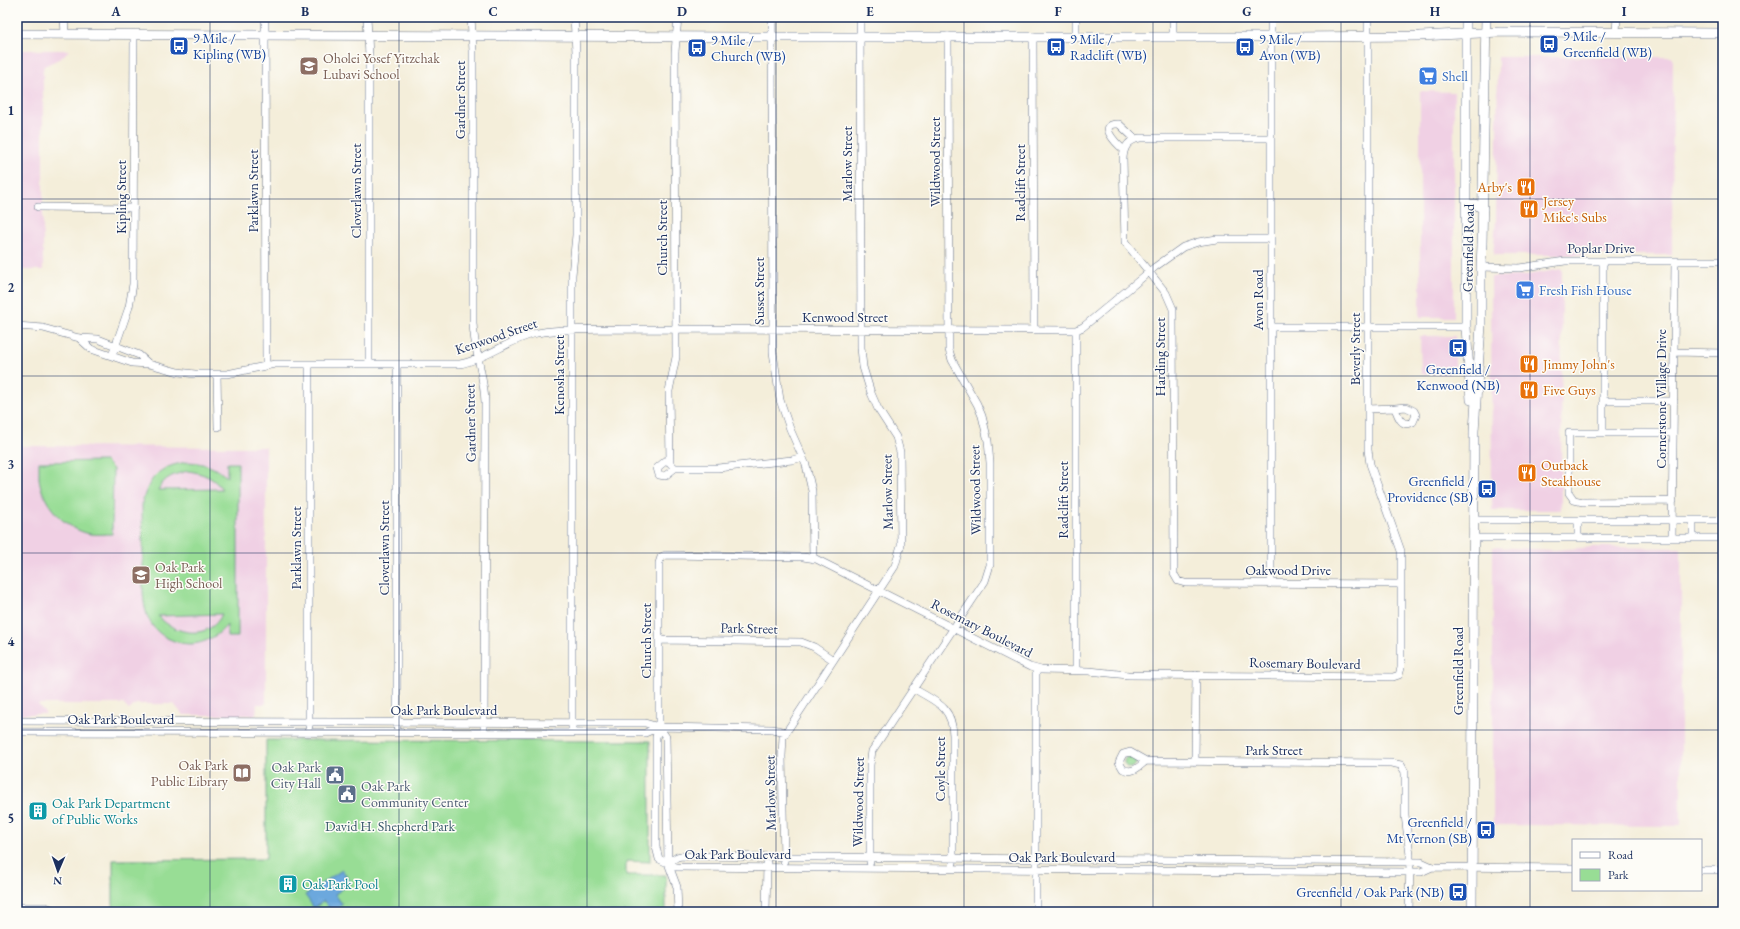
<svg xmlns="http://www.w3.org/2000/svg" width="1740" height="929" font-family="'EB Garamond',serif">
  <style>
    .built { fill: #f0d0e4 }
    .green { fill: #98dd95; stroke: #5a867a; fill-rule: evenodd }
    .water { fill: #6ca8dd; stroke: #446c9e }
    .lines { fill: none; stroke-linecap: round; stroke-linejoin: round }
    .minor-casing { stroke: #677289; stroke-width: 8 }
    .major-casing { stroke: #677289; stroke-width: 10 }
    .minor { stroke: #fff; stroke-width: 7 }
    .major { stroke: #fff; stroke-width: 9 }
    .grid { fill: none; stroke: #1b2f5e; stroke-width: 1; stroke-opacity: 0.55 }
    .labels { text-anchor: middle; stroke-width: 3; stroke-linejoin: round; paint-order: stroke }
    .transit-label { font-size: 14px; fill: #164399; stroke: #fdfcf7; text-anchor: start }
    .education-label { font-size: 14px; fill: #785e54; stroke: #fdfcf7; text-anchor: start }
    .shop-label { font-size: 14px; fill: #366cbe; stroke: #fdfcf7; text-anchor: start }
    .street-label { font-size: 14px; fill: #1b2f5e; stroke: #fdfcf7 }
    .food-label { font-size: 14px; fill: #c56008; stroke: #fdfcf7; text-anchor: start }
    .service-label { font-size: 14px; fill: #4e5e75; stroke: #fdfcf7; text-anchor: end }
    .culture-label { font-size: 14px; fill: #0d838f; stroke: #fdfcf7; text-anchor: start }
    .park-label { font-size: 14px; fill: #3a5a6c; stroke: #fdfcf7 }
    .neatline { fill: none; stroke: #1b2f5e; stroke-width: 1.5 }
    .grid-label { font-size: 13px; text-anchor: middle; font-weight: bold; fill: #1b2f5e }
  </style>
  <rect width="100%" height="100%" fill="#fdfcf7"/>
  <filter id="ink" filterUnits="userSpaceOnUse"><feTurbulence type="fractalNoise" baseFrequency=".025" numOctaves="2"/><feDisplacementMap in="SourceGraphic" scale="8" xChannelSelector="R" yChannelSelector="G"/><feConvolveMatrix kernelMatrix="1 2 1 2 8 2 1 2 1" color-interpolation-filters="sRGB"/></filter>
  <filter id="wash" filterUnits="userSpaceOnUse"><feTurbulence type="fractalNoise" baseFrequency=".012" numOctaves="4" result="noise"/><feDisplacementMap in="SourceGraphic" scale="16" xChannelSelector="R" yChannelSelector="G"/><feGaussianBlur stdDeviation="0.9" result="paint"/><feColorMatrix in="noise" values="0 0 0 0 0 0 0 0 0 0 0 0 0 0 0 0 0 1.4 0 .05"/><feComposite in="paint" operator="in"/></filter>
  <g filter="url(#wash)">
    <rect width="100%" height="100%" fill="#f4eeda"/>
    <path class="built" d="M17,50H69L61,58L44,66L43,70V270H17Z
      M1498,57H1673L1672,255H1493L1496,220Z
      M1420,91L1454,92V317H1420Z
      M1562,269L1561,510H1492L1491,277L1520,276Z
      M1420,336H1455V369L1449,374H1421Z
      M17,446L266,447V704H257L256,715H183L174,704H136L129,710L123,704H38L46,714H17Z
      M1493,547L1554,550L1593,547L1681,548V826L1493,825Z"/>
    <path class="green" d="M105,461L113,469L112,534C105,534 97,535 90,534C65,529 42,504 39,478C39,473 39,467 39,462Z
      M188,462C205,463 214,467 227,477V463H238V637H227V625C216,638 199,647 181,643C138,633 143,596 143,561C143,541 142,522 142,503C150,475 160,466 188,462ZM188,471C202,473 213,477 222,489L158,490C164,477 175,474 188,471ZM222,614C210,641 175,635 158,616Z
      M266,740L650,741V862L626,861V875H666V912H113V860L266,859Z
      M1124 762a6 6 0 1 1 12 0a6 6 0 1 1-12 0Z"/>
    <path class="water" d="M342,870L351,883L335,894L342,904L332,912L324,901L314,908L305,895Z"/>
  </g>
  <g filter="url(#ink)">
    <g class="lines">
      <g class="minor-casing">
        <path id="minor" d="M64,17L65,34
          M265,17L266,365
          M367,17L369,56V364
          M471,17L473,51V323C474,350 484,375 485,402L484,733
          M678,17L675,52L676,357L669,391L670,463L675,468H718L792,460L803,457
          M772,17L773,352L780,400L790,429L806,465L812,491L813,559
          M1076,17V36
          M1271,17V583
          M1368,17V450L1370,464L1401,551V668L1399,675L1393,677L1128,675L1089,671L1041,670L1030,667L816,559L803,557L665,555L661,557L659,563V727L656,737V847L659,859L676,867L1410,872H1421L1432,867
          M1616,32L1617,17
          M1033,36L1034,330
          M1173,37V17
          M1270,138H1140C1128,140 1124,147 1123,158L1125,242L1166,293L1173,309L1174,574L1178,581L1185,583L1401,584
          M1124,150C1118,145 1095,123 1119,124L1135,139
          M38,207L134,208
          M1603,261V433
          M1481,267L1519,268L1565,261H1723
          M17,326L43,328L79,338L98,339L139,355L149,364
          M1271,327H1466
          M1076,330V670
          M79,338L91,349L132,363L149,364L178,372L195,374H227L275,364H460C486,359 507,341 533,334C557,328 596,330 622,329L1076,330L1083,327L1155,267L1183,247L1198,242L1217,239H1270
          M1674,352L1723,353
          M112,356L129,307L133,284L134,34
          M397,364V726
          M217,375L218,427
          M1603,401H1674
          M1368,409L1395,408C1398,417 1402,428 1413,422L1416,415L1414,411L1406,407L1395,408
          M1673,433H1569V493L1574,500L1583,502L1673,501
          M668,459L657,468L659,475L665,476L675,468
          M1473,520H1723
          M1578,520V538
          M1693,520V538
          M1473,538H1723
          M1672,538L1675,261
          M659,640L801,642L814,647L833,660
          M1036,669V912
          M913,688C935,702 952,705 953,735V863
          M17,721L645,723L659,727L772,729L786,732
          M309,726V364
          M659,727L666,737L668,863L677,887L678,912
          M17,732L645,733L659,727
          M572,733V275L576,235V52L574,17
          M1146,761C1138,767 1133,774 1123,769L1119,762L1123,754L1130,752L1146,761L1391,763L1401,765L1405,772V815L1410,855L1409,912
          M1195,762L1196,675
          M784,861L782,756L783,737L895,566L901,545L900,452L896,437L878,409L871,393L863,367L861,348L860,17
          M870,862V765L872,751L985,581L990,565V463L988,441L982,416L977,404L952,360L949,350L948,36
          M668,863L677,857L681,856L1421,862L1432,867L1573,868
          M1701,870H1723
          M17,907H46L58,912
          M766,912L767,863"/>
      </g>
      <g class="major-casing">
        <path id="major" d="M1466,17V327L1471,400
          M17,34L743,37H1290L1420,36L1500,32L1723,33
          M1466,205L1475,204L1483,209
          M1472,912L1474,431L1481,325V267L1482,245L1486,17"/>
      </g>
      <use href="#minor" class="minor"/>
      <use href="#major" class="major"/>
    </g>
  </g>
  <path class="grid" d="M210,17V912M399,17V912M587,17V912M776,17V912M964,17V912M1153,17V912M1341,17V912M1530,17V912M17,199H1723M17,376H1723M17,553H1723M17,730H1723"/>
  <defs>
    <g id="bus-square" transform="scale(1)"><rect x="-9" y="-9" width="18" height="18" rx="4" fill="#1a4fb4" stroke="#fdfcf7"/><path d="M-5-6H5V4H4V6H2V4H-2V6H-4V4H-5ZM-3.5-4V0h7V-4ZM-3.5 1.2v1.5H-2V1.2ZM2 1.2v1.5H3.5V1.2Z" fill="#fff"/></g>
    <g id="school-square" transform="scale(1)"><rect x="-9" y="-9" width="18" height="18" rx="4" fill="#8d6e63" stroke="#fdfcf7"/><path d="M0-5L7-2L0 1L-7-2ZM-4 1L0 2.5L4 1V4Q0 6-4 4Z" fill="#fff"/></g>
    <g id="supermarket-square" transform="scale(1)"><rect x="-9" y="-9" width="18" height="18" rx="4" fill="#3f7fe0" stroke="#fdfcf7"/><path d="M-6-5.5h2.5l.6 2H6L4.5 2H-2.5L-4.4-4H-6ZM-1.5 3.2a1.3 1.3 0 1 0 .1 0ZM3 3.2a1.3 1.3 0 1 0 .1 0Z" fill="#fff"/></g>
    <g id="restaurant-square" transform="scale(1)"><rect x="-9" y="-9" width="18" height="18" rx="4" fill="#e8710a" stroke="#fdfcf7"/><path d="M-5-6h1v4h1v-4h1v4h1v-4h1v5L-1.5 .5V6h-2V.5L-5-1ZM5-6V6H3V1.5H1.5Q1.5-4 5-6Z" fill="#fff"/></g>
    <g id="library-square" transform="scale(1)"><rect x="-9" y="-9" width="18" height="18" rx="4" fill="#8d6e63" stroke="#fdfcf7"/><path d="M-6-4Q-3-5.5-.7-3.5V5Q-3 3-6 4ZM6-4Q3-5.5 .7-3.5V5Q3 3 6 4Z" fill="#fff"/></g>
    <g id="civic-square" transform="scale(1)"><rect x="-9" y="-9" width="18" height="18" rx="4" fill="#5c6f8a" stroke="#fdfcf7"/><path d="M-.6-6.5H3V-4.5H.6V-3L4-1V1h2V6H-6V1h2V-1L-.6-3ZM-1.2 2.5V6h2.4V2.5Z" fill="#fff"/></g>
    <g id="building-square" transform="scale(1)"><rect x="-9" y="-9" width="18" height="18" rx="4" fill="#0f9aa8" stroke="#fdfcf7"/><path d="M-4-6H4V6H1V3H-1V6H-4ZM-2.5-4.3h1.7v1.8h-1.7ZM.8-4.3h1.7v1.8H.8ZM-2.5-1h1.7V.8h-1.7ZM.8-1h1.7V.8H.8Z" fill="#fff"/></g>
  </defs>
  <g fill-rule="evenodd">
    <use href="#bus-square" x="1549" y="44"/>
    <use href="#bus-square" x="179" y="46"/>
    <use href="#bus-square" x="1056" y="47"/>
    <use href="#bus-square" x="1245" y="47"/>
    <use href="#bus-square" x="697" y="48"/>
    <use href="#school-square" x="309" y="66"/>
    <use href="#supermarket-square" x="1428" y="76"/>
    <use href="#restaurant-square" x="1526" y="187"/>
    <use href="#restaurant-square" x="1529" y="209"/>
    <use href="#supermarket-square" x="1525" y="290"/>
    <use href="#bus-square" x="1458" y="348"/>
    <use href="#restaurant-square" x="1529" y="364"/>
    <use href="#restaurant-square" x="1529" y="390"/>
    <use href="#restaurant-square" x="1527" y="473"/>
    <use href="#bus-square" x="1487" y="489"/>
    <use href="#school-square" x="141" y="575"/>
    <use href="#library-square" x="242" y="773"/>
    <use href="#civic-square" x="335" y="775"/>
    <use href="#civic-square" x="347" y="794"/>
    <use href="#building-square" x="38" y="811"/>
    <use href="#bus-square" x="1486" y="830"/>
    <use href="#building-square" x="288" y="884"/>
    <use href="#bus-square" x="1458" y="892"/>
  </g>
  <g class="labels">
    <g class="transit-label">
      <text x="1563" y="41">9 Mile /<tspan x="1563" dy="16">Greenfield (WB)</tspan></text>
      <text x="193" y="43">9 Mile /<tspan x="193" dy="16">Kipling (WB)</tspan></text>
      <text x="1070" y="44">9 Mile /<tspan x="1070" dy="16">Radclift (WB)</tspan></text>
      <text x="1259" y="44">9 Mile /<tspan x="1259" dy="16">Avon (WB)</tspan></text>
      <text x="711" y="45">9 Mile /<tspan x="711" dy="16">Church (WB)</tspan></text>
      <text x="1458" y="374" text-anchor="middle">Greenfield /<tspan x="1458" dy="16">Kenwood (NB)</tspan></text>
      <text x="1473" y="486" text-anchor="end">Greenfield /<tspan x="1473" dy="16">Providence (SB)</tspan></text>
      <text x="1472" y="827" text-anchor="end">Greenfield /<tspan x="1472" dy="16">Mt Vernon (SB)</tspan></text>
      <text x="1444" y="897" text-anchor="end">Greenfield / Oak Park (NB)</text>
    </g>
    <g class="education-label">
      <text x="323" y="63">Oholei Yosef Yitzchak<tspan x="323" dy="16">Lubavi School</tspan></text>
      <text x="155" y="572">Oak Park<tspan x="155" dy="16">High School</tspan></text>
      <text x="228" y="770" text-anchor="end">Oak Park<tspan x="228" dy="16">Public Library</tspan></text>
    </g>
    <g class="shop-label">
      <text x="1442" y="81">Shell</text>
      <text x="1539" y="295">Fresh Fish House</text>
    </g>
    <g class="street-label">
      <text transform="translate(460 100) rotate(-90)" y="5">Gardner Street</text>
      <text transform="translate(935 162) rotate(-90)" y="5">Wildwood Street</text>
      <text transform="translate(847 164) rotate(-90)" y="5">Marlow Street</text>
      <text transform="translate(1020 183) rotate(-90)" y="5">Radclift Street</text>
      <text transform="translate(253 191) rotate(-90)" y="5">Parklawn Street</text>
      <text transform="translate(356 191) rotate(-90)" y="5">Cloverlawn Street</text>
      <text transform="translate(121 197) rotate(-90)" y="5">Kipling Street</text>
      <text transform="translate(662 238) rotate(-90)" y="5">Church Street</text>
      <text transform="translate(1468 248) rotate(-89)" y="5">Greenfield Road</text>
      <text x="1601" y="253">Poplar Drive</text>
      <text transform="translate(759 291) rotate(-90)" y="5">Sussex Street</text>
      <text transform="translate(1258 300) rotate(-90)" y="5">Avon Road</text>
      <text x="845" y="322">Kenwood Street</text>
      <text transform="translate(496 336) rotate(-19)" y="5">Kenwood Street</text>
      <text transform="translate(1355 349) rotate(-90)" y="5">Beverly Street</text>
      <text transform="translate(1160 357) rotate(-90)" y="5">Harding Street</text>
      <text transform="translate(559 375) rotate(-90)" y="5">Kenosha Street</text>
      <text transform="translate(1661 399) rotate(-90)" y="5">Cornerstone Village Drive</text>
      <text transform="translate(470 423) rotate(-91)" y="5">Gardner Street</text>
      <text transform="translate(975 490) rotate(-91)" y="5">Wildwood Street</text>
      <text transform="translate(887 492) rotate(-91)" y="5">Marlow Street</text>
      <text transform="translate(1063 500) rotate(-90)" y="5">Radclift Street</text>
      <text transform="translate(296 548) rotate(-90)" y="5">Parklawn Street</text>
      <text transform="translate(384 548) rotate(-90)" y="5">Cloverlawn Street</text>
      <text x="1288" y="575">Oakwood Drive</text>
      <text transform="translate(749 628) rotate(1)" y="5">Park Street</text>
      <text transform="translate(982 628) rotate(27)" y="5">Rosemary Boulevard</text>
      <text transform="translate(646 641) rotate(-90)" y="5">Church Street</text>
      <text transform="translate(1305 663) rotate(1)" y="5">Rosemary Boulevard</text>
      <text transform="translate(1458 671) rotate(-90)" y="5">Greenfield Road</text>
      <text x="444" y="715">Oak Park Boulevard</text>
      <text x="121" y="724">Oak Park Boulevard</text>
      <text x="1274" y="755">Park Street</text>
      <text transform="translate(940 769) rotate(-90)" y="5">Coyle Street</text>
      <text transform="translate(770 793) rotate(-91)" y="5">Marlow Street</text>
      <text transform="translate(858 802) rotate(-89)" y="5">Wildwood Street</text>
      <text x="738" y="859">Oak Park Boulevard</text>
      <text x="1062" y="862">Oak Park Boulevard</text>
    </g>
    <g class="food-label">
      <text x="1512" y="192" text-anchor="end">Arby's</text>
      <text x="1543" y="206">Jersey<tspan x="1543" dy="16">Mike's Subs</tspan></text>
      <text x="1543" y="369">Jimmy John's</text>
      <text x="1543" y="395">Five Guys</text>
      <text x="1541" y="470">Outback<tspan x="1541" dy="16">Steakhouse</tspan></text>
    </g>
    <g class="service-label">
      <text x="321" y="772">Oak Park<tspan x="321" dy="16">City Hall</tspan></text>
      <text x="361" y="791" text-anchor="start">Oak Park<tspan x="361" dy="16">Community Center</tspan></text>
    </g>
    <g class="culture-label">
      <text x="52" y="808">Oak Park Department<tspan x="52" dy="16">of Public Works</tspan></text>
      <text x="302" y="889">Oak Park Pool</text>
    </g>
    <g class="park-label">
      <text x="390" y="831">David H. Shepherd Park</text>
    </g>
  </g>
  <rect width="1740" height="929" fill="none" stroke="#fdfcf7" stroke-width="44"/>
  <rect x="1572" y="839" width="130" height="52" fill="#fdfcf7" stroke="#a3aaba"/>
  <rect x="1580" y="852" width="20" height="6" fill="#ffffff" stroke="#a3aaba"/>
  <text x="1608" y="859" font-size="12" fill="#1b2f5e">Road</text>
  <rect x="1580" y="869" width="20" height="12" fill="#98dd95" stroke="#a3aaba"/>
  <text x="1608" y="879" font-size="12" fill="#1b2f5e">Park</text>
  <g transform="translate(58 871) rotate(182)" stroke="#fdfcf7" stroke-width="3" paint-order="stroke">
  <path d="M0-3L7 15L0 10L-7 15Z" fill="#1b2f5e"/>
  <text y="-6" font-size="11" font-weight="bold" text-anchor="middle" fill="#1b2f5e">N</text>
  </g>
  <rect x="22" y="22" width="1696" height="885" class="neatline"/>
  <g class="grid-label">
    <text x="116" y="16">A</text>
    <text x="305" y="16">B</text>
    <text x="493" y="16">C</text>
    <text x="682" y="16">D</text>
    <text x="870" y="16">E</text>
    <text x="1058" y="16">F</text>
    <text x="1247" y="16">G</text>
    <text x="1435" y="16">H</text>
    <text x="1624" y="16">I</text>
    <text x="11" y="115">1</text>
    <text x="11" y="292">2</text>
    <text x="11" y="469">3</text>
    <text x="11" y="646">4</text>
    <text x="11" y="823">5</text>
  </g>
</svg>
